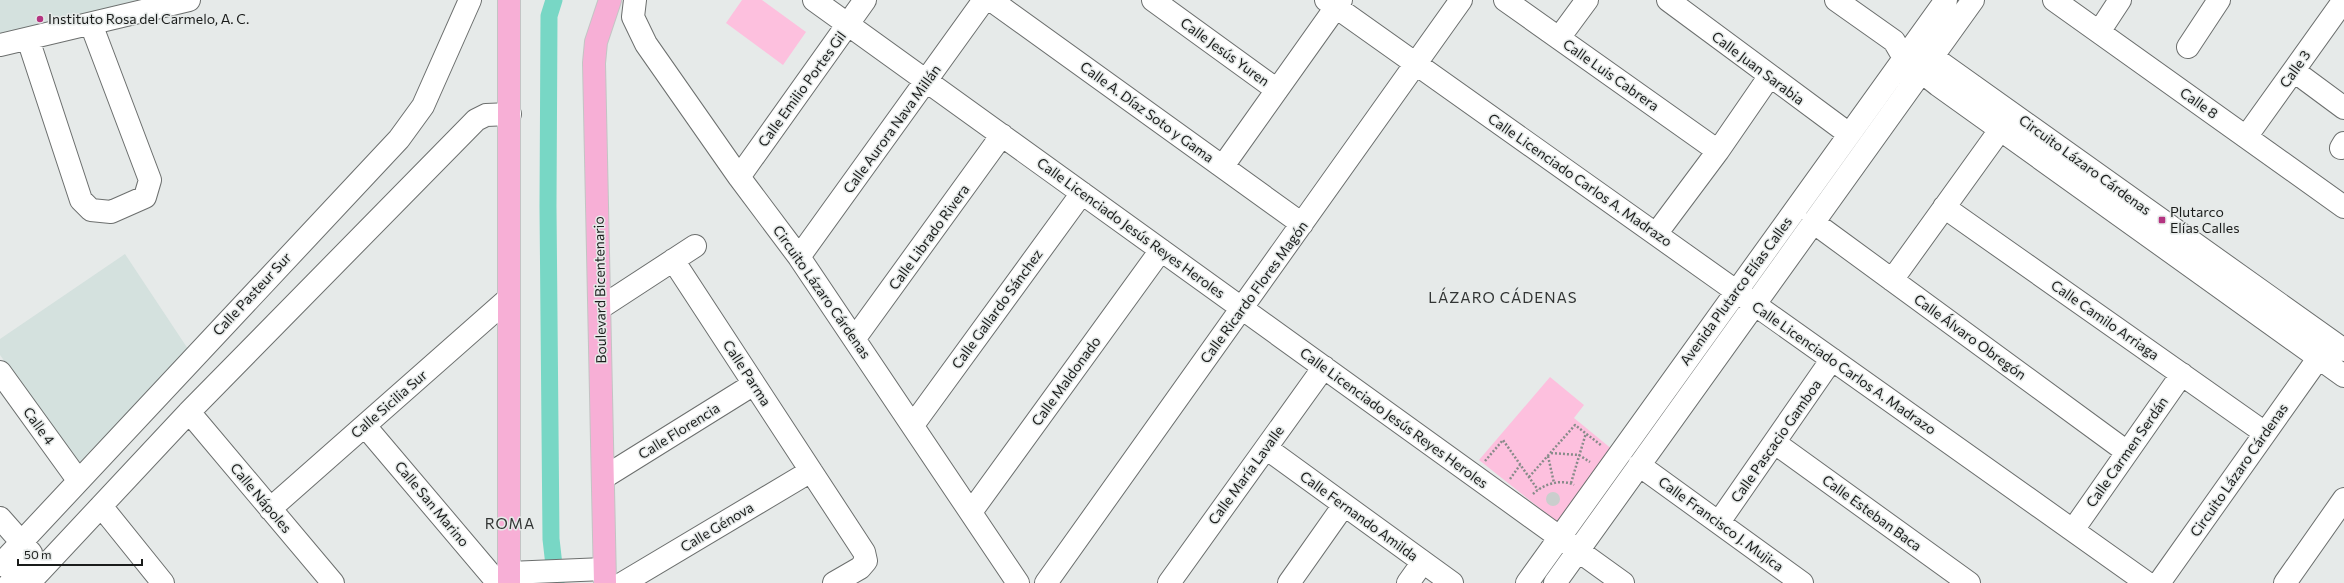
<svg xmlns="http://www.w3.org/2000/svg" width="2344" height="583" font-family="Commissioner,sans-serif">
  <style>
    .built { fill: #d4e1de }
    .green { fill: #fdc0de }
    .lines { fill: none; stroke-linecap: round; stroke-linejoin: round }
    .canal { stroke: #78d7c5; stroke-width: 17 }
    .building { fill: #cacecd }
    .minor-casing { stroke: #6c6f6e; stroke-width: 24 }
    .major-casing { stroke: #c3c4c4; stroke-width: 24 }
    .path { stroke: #888b8a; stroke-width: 2.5; stroke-dasharray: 2 2; stroke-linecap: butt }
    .minor { stroke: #fff; stroke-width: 22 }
    .major { stroke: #f7afd6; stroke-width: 22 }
    .poi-dot { fill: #b43481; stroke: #e6eae9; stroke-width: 1.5 }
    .labels { text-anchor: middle; stroke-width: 3; stroke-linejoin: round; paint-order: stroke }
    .poi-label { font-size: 14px; fill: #1a1c1b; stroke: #e6eae9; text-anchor: start }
    .street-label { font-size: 14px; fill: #1a1c1b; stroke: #e6eae9 }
    .neighbourhood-label { font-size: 15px; letter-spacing: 1px; fill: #323534; stroke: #e6eae9 }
  </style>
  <rect width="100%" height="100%" fill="#e6eae9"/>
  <path class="built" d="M0,0H161L0,37Z
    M125,254L188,349L78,464L0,355V339Z"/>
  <path class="green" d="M742,0H762L806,32L783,65L726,23Z
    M1550,377L1584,405L1574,418L1613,450L1557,522L1479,460Z"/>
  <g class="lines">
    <path class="canal" d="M554,0L549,16L548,206L551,539L556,583"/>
  </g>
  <path class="building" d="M1546 499a7 7 0 1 1 14 0a7 7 0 1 1-14 0Z"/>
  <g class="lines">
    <g class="minor-casing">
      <path id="minor" d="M635,0L633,17L646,44L739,177L799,257L1018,583
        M814,0L1623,583
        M991,0L1302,224
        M1153,0L1277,90
        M1326,0L2147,583
        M1505,0L1718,151
        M1668,0L1849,134
        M1836,0L1894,41L1904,58L1938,85L2344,376
        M2054,0L2344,207
        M2099,32L2120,0
        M1559,38L1587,0
        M28,39L81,200L91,210L111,212L145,197L150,180L91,24
        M0,45L189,0
        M2188,47L2219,0
        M1920,48L2344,350
        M2294,71L2344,108
        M2246,137L2344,0
        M2341,148L2344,143
        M1223,166L1341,0
        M739,177L865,0
        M1944,207L2265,433
        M1813,222L2127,452
        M1656,234L1718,151L1769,77
        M799,257L984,0
        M673,260L864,552L866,561L860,568L834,583
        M1892,280L2000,130
        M600,308L695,246
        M855,338L1002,135
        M0,372L78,480
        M189,412L333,583
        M913,425L1082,193
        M365,426L498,583
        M1775,443L1969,583
        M1266,448L1452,583
        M1639,465L1802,583
        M603,478L754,384
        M101,506L163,583
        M270,509L508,299
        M971,512L1161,250
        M0,518L31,553L27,567L10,583
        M1719,522L1832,359
        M2073,530L2182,374
        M0,565L399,139L423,106L470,0
        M509,573L604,569
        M29,583L189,412L476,120L486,115L510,114
        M623,583L811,471
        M1046,583L1461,0
        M1169,583L1324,367
        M1289,583L1344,505
        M1408,583L1423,562
        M1527,583L1946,0
        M1555,583L1973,0
        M2159,583L2327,346
        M2285,583L2344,499"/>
    </g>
    <g class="major-casing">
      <path id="major" d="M509,0V583
        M605,583L594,63L596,42L610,0"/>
    </g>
    <path class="path" d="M1551,453L1579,455L1590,462
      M1548,456L1554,483
      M1485,461L1503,440L1538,490
      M1529,477L1575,425L1602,446
      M1510,479L1520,465
      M1571,483L1586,433
      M1533,494C1542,485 1561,478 1574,485"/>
    <use href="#minor" class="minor"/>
    <use href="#major" class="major"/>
  </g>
  <g class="poi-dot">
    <circle cx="40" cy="19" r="4"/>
    <rect x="2158" y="216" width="8" height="8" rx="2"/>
  </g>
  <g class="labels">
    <g class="poi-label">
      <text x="48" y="24">Instituto Rosa del Carmelo, A. C.</text>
      <text x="2170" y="217">Plutarco<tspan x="2170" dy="16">Elías Calles</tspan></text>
    </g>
    <g class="street-label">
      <text transform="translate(1225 52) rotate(36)" y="5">Calle Jesús Yuren</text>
      <text transform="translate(1758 68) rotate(37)" y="5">Calle Juan Sarabia</text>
      <text transform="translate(2295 69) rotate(-55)" y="5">Calle 3</text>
      <text transform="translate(1611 75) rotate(35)" y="5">Calle Luis Cabrera</text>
      <text transform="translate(802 89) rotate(-54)" y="5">Calle Emilio Portes Gil</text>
      <text transform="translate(2199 103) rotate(35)" y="5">Calle 8</text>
      <text transform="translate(1147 112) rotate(36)" y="5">Calle A. Díaz Soto y Gama</text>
      <text transform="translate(892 129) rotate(-54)" y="5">Calle Aurora Nava Millán</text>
      <text transform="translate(2085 165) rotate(36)" y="5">Circuito Lázaro Cárdenas</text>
      <text transform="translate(1580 180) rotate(35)" y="5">Calle Licenciado Carlos A. Madrazo</text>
      <text transform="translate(1131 228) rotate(36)" y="5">Calle Licenciado Jesús Reyes Heroles</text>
      <text transform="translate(929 237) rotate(-54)" y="5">Calle Librado Rivera</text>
      <text transform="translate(600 290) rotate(-91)" y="5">Boulevard Bicentenario</text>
      <text transform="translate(1736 291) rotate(-54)" y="5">Avenida Plutarco Elías Calles</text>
      <text transform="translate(822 292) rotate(55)" y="5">Circuito Lázaro Cárdenas</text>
      <text transform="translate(1254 292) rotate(-54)" y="5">Calle Ricardo Flores Magón</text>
      <text transform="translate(252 294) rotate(-47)" y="5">Calle Pasteur Sur</text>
      <text transform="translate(997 309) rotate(-54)" y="5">Calle Gallardo Sánchez</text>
      <text transform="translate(2105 320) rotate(35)" y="5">Calle Camilo Arriaga</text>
      <text transform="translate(1970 337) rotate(36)" y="5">Calle Álvaro Obregón</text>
      <text transform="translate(1844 368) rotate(35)" y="5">Calle Licenciado Carlos A. Madrazo</text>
      <text transform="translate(747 373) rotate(57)" y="5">Calle Parma</text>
      <text transform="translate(1066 381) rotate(-54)" y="5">Calle Maldonado</text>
      <text transform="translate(389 404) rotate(-41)" y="5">Calle Sicilia Sur</text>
      <text transform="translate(1394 418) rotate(36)" y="5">Calle Licenciado Jesús Reyes Heroles</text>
      <text transform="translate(39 426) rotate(54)" y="5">Calle 4</text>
      <text transform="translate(679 431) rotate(-32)" y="5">Calle Florencia</text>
      <text transform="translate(1776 441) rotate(-55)" y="5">Calle Pascacio Gamboa</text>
      <text transform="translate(2127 452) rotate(-55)" y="5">Calle Carmen Serdán</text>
      <text transform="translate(2239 470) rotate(-55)" y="5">Circuito Lázaro Cárdenas</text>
      <text transform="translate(1246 475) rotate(-54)" y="5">Calle María Lavalle</text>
      <text transform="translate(261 498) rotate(50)" y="5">Calle Nápoles</text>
      <text transform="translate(432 504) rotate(50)" y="5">Calle San Marino</text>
      <text transform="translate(1872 513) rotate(36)" y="5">Calle Esteban Baca</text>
      <text transform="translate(1359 516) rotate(36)" y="5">Calle Fernando Amilda</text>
      <text transform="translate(1721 524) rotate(36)" y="5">Calle Francisco J. Mujica</text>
      <text transform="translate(717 527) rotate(-31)" y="5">Calle Génova</text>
    </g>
    <g class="neighbourhood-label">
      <text x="1503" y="303">LÁZARO CÁDENAS</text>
      <text x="510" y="529">ROMA</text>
    </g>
  </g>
  <path d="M18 559v6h124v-6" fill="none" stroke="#1a1c1b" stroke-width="2"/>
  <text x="24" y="559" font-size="12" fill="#1a1c1b" stroke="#e6eae9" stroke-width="3" paint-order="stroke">50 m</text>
</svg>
